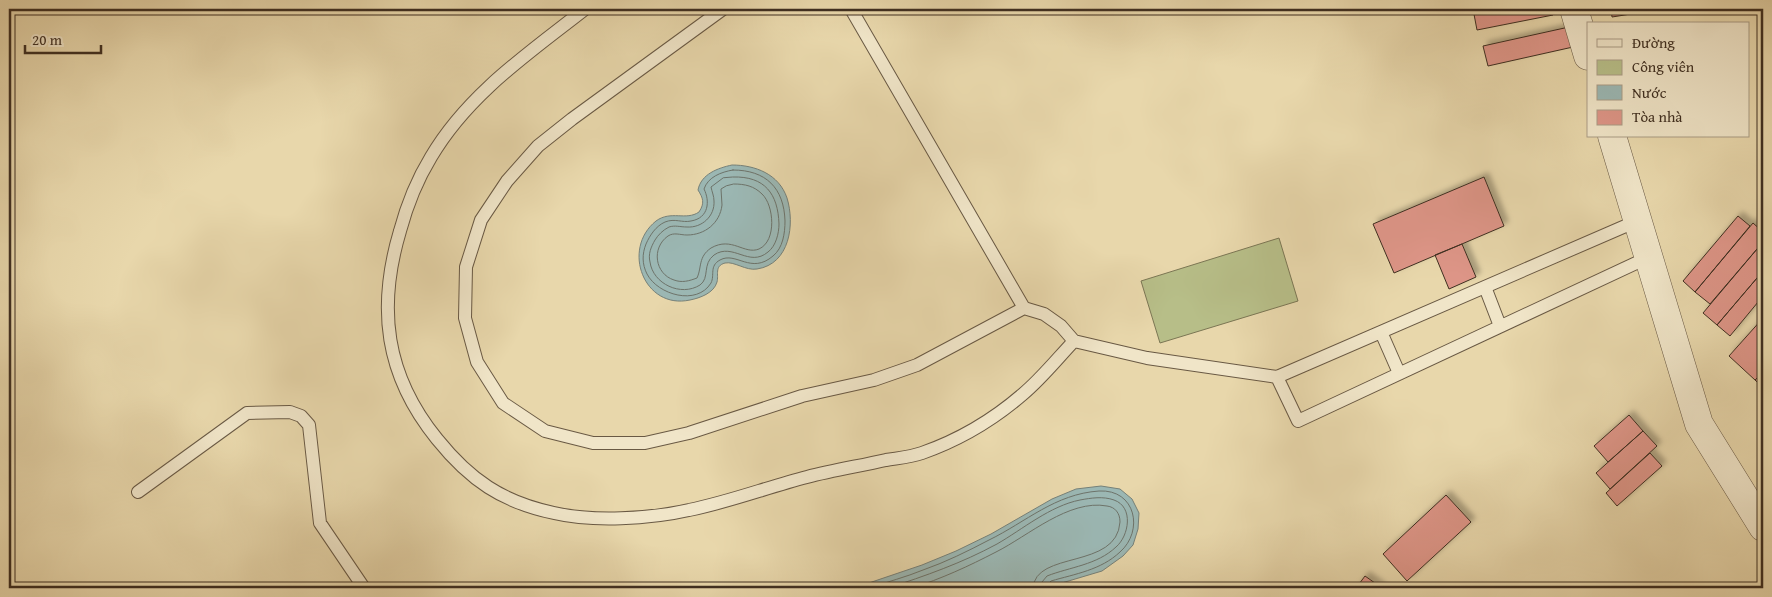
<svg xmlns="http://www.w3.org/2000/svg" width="1772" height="597" font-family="'Gentium Book Plus',serif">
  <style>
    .green { fill: #b7be88; stroke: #7b7654 }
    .water { fill: #9bb7b3; stroke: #768179 }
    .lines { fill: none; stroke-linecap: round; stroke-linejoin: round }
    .shore { stroke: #6d736a; stroke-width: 1 }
    .building { fill: #dd9587; stroke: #3f2f21; filter: url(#shadow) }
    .service-casing { stroke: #695944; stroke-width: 14 }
    .tertiary-casing { stroke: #695944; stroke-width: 29 }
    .service { stroke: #f0e5c8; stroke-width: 12 }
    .tertiary { stroke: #f0e5c8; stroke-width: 28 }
  </style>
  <defs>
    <filter id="shadow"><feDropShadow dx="4.5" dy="-4.5" stdDeviation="2.5" flood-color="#0004"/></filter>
  </defs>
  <rect width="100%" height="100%" fill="#e8d7ab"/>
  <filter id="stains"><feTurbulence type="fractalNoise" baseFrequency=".004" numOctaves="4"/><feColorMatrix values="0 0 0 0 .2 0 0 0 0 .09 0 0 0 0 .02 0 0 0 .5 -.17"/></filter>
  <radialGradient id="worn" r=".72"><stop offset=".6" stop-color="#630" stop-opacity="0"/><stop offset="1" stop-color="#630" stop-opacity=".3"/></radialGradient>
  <path class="green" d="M1279,238L1298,301L1160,343L1141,281Z"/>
  <path class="water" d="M732,165C755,165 779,174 787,198C795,224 790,264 757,269C746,271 734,261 725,263C714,266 719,275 717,282C714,293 700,298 690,300C644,310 621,249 656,221C671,210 686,221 699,212C705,203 703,198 698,190C701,174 718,168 732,165Z
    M1101,486L1120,489L1132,499L1139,513L1138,529L1133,545L1123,556L1102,571L1045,588H854L922,565L956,551L991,534L1052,499L1076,489Z"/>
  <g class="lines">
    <path class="shore" d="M733,170C766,170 784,188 785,221C785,233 783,248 773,256C751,275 736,251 720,260C709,266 715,275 711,283C697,306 658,295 647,274C642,264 642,254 646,244C650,235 656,226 665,222C675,218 682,223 691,221C709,218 710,201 704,189C708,177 721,172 733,170Z
      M733,177C765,176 778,194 779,224C779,233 776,246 768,252C749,268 733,242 714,255C702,264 710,278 700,285C681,297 653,284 650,262C648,254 651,247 655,240C658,235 663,230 669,227C675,225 680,227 687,227C702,228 715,216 714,201C714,196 712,192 711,187L723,178Z
      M734,184C745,184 754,186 762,194C774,205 777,241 759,249C744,255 732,236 711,248C698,257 702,267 697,278C689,281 682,283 674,280C655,274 651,248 668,236C674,232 680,235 687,235C705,235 720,223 722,205C722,200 721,194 721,189L726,186Z
      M869,588C887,582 906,577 923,570C946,562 968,551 989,540C1026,522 1055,494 1099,491C1136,489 1144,531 1120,552C1101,570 1075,574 1051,581L1048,584L1047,588
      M888,588C925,576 962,563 997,544C1023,529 1050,506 1080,500C1091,498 1103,496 1114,500C1134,507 1129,536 1116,547C1097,565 1070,567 1047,576L1042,582L1041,588
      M912,588C941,579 969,566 996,552C1028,536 1069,499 1107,506C1115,507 1120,513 1120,522C1117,570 1035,550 1033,588"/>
  </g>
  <path class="building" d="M1473,9H1552L1553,15L1477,30Z
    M1611,9H1662L1612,17Z
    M1569,27L1573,47L1488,66L1483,46Z
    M1484,177L1504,226L1394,273L1373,224Z
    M1738,216L1750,226L1695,292L1683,281Z
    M1753,223L1763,232V242L1710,304L1695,292Z
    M1763,242V271L1717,325L1703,313Z
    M1462,244L1476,277L1449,289L1435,255Z
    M1763,271V296L1730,336L1717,325Z
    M1763,318V372L1755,380L1729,356Z
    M1763,372V388L1755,380Z
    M1629,415L1643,431L1608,462L1594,446Z
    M1643,431L1657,446L1610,489L1596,473Z
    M1650,453L1662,466L1617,506L1606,493Z
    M1446,495L1471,522L1407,581L1383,554Z
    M1365,576L1382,588H1356Z"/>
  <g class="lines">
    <g class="service-casing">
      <path id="service" d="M585,9C529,53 468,94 431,157C417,180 407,205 400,231C377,308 385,375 437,439C470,480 502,502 554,513C592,522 650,519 689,510C729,502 768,487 807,477C833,470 860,466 886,460C898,458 911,457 922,453C959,440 993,420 1023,394C1041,379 1057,359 1074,341
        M723,9L572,119L538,146L507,181L481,220L466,267L465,318L477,362L503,403L545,431L593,443H645L689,433L802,396L874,380L917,365L1024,308
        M851,9L1024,308L1044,314L1061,326L1074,341L1147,358L1277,377L1637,221
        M1485,287L1500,326
        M1381,332L1399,373
        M1277,377L1298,421L1649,257
        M138,492L247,413L290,412L301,416L309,425L320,523L364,588"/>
    </g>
    <g class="tertiary-casing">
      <path id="tertiary" d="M1574,9L1588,56
        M1612,136L1699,424L1763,527"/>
    </g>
    <use href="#service" class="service"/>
    <use href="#tertiary" class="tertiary"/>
  </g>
  <rect width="1772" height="597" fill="none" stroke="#e8d7ab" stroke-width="30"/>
  <rect x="10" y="10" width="1752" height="577" fill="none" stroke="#3f2f21" stroke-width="2.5"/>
  <rect x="15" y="15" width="1742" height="567" fill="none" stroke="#3f2f21"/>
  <rect x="1587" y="22" width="162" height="115" fill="#f0e5c8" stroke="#a99c85"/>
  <rect x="1597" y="39" width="25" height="8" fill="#f0e5c8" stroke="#a99c85"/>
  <text x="1632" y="48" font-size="15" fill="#3f2f21">Đường</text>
  <rect x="1597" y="60" width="25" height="15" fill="#b7be88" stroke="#a99c85"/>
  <text x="1632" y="72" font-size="15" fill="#3f2f21">Công viên</text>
  <rect x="1597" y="85" width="25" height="15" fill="#9bb7b3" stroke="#a99c85"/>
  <text x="1632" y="98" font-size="15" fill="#3f2f21">Nước</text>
  <rect x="1597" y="110" width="25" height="15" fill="#dd9587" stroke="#a99c85"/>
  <text x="1632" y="122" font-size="15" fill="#3f2f21">Tòa nhà</text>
  <path d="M25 45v8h76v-8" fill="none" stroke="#3f2f21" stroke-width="2.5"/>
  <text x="32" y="45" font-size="15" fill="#3f2f21" stroke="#f0e5c8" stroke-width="4" paint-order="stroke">20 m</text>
  <rect width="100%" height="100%" filter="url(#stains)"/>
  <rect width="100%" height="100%" fill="url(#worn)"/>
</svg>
